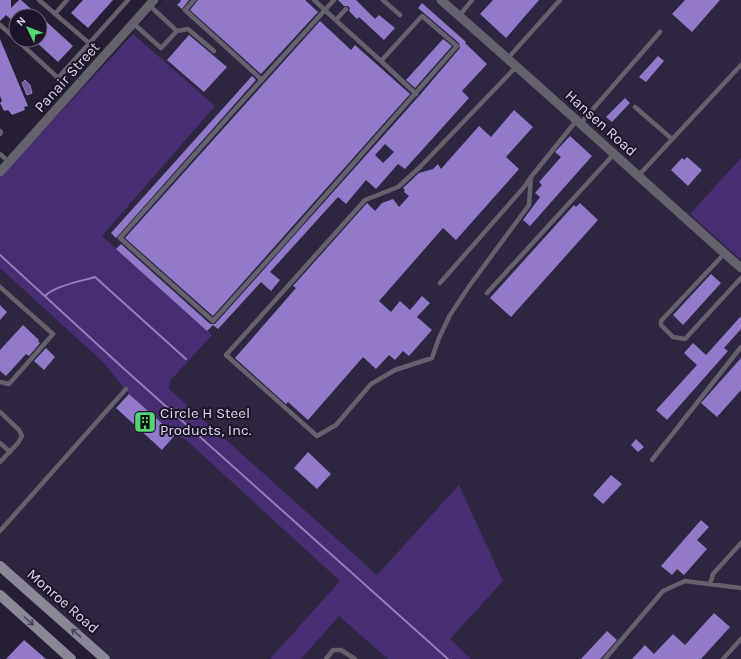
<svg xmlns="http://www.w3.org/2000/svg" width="741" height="659" font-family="Karla,sans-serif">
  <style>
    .built { fill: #2e2541 }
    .green { fill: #482d73 }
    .water { fill: #755aa7; stroke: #9480ba }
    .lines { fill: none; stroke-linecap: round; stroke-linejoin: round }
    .stream { stroke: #9480ba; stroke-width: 2 }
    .building { fill: #9379c9; fill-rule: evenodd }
    .service { stroke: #65626e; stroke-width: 4.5 }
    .minor { stroke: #65626e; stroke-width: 9 }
    .secondary { stroke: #8b8698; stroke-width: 10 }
    .oneway { stroke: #484256 }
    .labels { text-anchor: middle; stroke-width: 4; stroke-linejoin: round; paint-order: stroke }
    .street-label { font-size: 15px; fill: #ddd9e8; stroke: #1c152a }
    .poi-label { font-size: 15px; fill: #ddd9e8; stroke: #1c152a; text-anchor: start }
  </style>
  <rect width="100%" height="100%" fill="#251e34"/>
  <path class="built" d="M163,0H741V659H110L0,563V177Z"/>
  <path class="green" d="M133,34L215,106L102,236L212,335L170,381L169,389L377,575L459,485L503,581L450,639L471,659H388L339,616L301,659H270L340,581L185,439L175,435L129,394L103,362L0,268V177Z
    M741,158V260L690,214Z"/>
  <path class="water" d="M25,80L30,85L32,93L27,95L22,83Z"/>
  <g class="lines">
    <path class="stream" d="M0,255L122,367L448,659
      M45,296C54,286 82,281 95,277L186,359"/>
  </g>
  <path class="building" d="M0,0H11V8L19,0H21L39,16H16V24L6,15L0,21Z
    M83,0H113L88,28L71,13Z
    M180,0H189L182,9L177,5L181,1Z
    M198,0H305L318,12L261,74L190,10Z
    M338,0H356L375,19L379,15L395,28L384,40L359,17L357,19L349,11L350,8L348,6H344Z
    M493,0H539L506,38L480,14Z
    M685,0H720L692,32L672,14Z
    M422,3L466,42L465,43L487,64L462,91L469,98L405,169L398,164L376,189L366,180L346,204L338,197L270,272L280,280L271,291L261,282L218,329L213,325L207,331L116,249L121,244L210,324H215L419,96L460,48L459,43L418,8ZM385,144L394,152L383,163L375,155Z
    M40,16L73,46L58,62L34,40H40Z
    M320,21L351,50L355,45L410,94L213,316L125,238Z
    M189,35L227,67L204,92L167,60Z
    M0,39L28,106L24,107L25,110L12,115L8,110L4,111L0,103L2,101L0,96Z
    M443,39L452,46L415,88L406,80Z
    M658,56L664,61L646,82L639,77Z
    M252,76L256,80L116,238L111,233Z
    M625,98L630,103L612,122L606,117Z
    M514,110L533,127L506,157L519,169L456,240L443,228L379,301L391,312L400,301L410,310L422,296L430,303L417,317L432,330L409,356L403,351L395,360L389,355L376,369L363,357L308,420L288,402L286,404L235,358L296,288L293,286L367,203L375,211L382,203L393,199L399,207L409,196L404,192L405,190L403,188L419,173L433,169L438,164L441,169L479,126L491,137Z
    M570,136L592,156L530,226L523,220L540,197L535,193L542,185L539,182L561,157L555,152Z
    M687,157L702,170L688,186L671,170L682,158L684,160Z
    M580,203L598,220L511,317L490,298L574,205L576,207Z
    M711,274L721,283L683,325L673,315Z
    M0,305L7,312L0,320Z
    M741,316V329L724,348L728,351L667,420L656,410L697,365L684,353L693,343L706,355Z
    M23,325L39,340L38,341L40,343L29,356L26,354L6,376L0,371V350Z
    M46,348L55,357L44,370L34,361Z
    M741,358V390L717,417L701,403Z
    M129,394L175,435L162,450L116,408Z
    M636,439L644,447L638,452L631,445Z
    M308,452L331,474L317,489L294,468Z
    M611,475L622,484L603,504L593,495Z
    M701,520L709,527L697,540L707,549L684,575L677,569L672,575L661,566Z
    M714,613L730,627L701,659H632L645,645L654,654L673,634L685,645Z
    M607,631L617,640L603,656L600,659H581Z
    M24,640L46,659H6Z"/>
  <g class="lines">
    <path class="service" d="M39,0L89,43
      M194,0L185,10L262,80
      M314,0C323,8 331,16 340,24L381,61L422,16L457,46L286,240L213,321L120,238C191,158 262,79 334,0
      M383,0L400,15
      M149,5L177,31
      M55,14L67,0
      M459,16L472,0
      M336,20L346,9
      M133,23L161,48L177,31L188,29L214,51
      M0,25L16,39
      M17,40L58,78L128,0
      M508,58L560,0
      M381,61L416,94
      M635,107L672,139
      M580,124L660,32
      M0,131L1,132L0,134
      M0,154L9,162
      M639,175L741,65
      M531,177L576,121
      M725,253L661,321V325L673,337L685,339L741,278
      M440,283L525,186L531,177L529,205L470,285L450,315L439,338L432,358L395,370L371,384L336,425L317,436L226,355L365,200L398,187L420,167L517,66
      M0,287L53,334L9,384L0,382
      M487,293L614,154
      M0,412L19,430L22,436L18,443L0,462
      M0,443L10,452
      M652,460L741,347
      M0,531L126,389
      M710,584L713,574L741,543
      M326,659L333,650H341L355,659
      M605,659L663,591L685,581L741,588
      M723,659L741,639"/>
    <path class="minor" d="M441,0C542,88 641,179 741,268
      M0,172L154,0"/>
    <path class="secondary" d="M0,566L105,659
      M0,595L71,659"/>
  </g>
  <defs><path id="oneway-shaft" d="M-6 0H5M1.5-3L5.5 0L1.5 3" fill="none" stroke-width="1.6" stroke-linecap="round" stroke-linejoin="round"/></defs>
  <g class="oneway">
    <use href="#oneway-shaft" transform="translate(29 621) rotate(42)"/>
    <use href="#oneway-shaft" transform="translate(76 633) rotate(-139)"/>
  </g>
  <defs>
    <g id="building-square" transform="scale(1.15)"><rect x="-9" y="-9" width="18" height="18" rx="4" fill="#55d672" stroke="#1c152a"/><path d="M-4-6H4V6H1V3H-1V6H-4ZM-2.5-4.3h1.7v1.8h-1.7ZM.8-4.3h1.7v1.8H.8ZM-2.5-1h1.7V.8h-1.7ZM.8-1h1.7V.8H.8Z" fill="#111"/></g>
  </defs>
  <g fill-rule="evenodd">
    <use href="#building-square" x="145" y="422"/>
  </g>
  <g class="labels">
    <g class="street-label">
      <text transform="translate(67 77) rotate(-48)" y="5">Panair Street</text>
      <text transform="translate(601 123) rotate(42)" y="5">Hansen Road</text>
      <text transform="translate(63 601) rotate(41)" y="5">Monroe Road</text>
    </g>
    <g class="poi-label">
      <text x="160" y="418">Circle H Steel<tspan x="160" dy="17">Products, Inc.</tspan></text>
    </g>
  </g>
  <g transform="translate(28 28) rotate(313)"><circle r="19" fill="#1c152a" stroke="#696376"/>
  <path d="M0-3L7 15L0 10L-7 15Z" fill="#55d672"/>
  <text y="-6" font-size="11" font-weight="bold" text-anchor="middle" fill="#ddd9e8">N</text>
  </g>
</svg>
